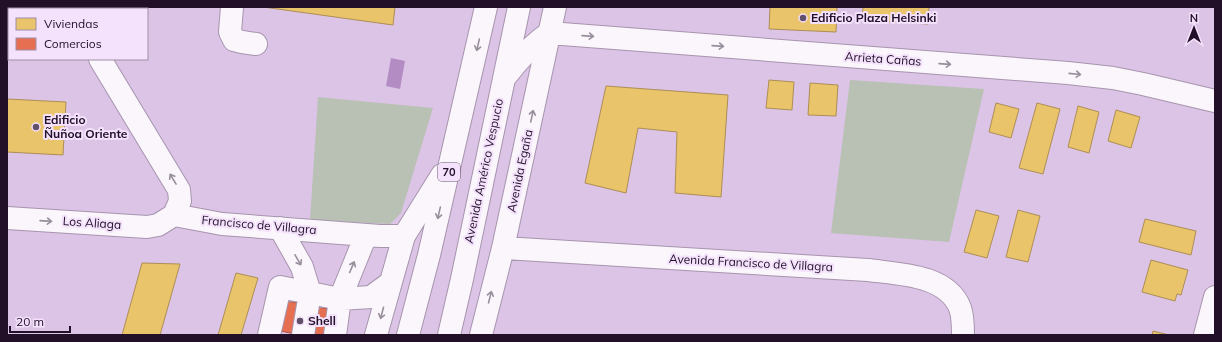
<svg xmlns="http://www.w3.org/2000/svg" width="1222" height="342" font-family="Mulish,sans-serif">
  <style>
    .green { fill: #b9c0b4 }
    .water { fill: #b38cc4 }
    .homes { fill: #e9c46a; stroke: #ad8e56 }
    .shops { fill: #e76f51; stroke: #ac5245 }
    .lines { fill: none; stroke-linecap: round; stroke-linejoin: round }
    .minor-casing { stroke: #a794ae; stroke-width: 24 }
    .major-casing { stroke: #a794ae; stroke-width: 24 }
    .minor { stroke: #faf6fb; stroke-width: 22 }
    .major { stroke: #faf6fb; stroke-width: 22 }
    .oneway { stroke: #988e9c }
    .poi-dot { fill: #624f6a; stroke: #f4e1fc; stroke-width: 1.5 }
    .labels { text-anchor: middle; stroke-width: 4; stroke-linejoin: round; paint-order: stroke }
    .shield { fill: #f4e1fc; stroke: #604f68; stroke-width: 1 }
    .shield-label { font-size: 11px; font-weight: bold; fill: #211028 }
    .poi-label { font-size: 12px; font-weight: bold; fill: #211028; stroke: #f4e1fc; text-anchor: start }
    .street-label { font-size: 12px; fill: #211028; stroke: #f4e1fc }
  </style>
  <rect width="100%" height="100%" fill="#dcc4e6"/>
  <path class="green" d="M850,80L984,89L949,242L831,233Z
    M318,97L433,108L401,213L390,224L310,220Z"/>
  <path class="water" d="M391,58L405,61L400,89L386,86Z"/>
  <path class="homes" d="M263,7H395L393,25Z
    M770,7H837L836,32L769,29Z
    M863,7H929L928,24L862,20Z
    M769,80L794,82L792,110L766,108Z
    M810,83L838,85L836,116L808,115Z
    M606,86L728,95L721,197L675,193L677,132L638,128L626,193L585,183Z
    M7,99L66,102L63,155L7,152Z
    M996,103L1019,109L1011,138L989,132Z
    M1037,103L1060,109L1043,174L1019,168Z
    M1078,106L1099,112L1089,153L1068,147Z
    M1116,110L1140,117L1131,148L1108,141Z
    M976,210L999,216L987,258L964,252Z
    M1018,210L1040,216L1028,262L1006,257Z
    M1145,219L1196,231L1191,255L1139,242Z
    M1151,260L1188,270L1181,295L1177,294L1175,301L1142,292Z
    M142,263L180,264L160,335H122Z
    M236,273L258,278L241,335H218Z
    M1153,331L1169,335H1152Z"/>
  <path class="shops" d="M272,298L333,310L328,335H300L266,328Z"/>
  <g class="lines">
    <g class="minor-casing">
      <path id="minor" d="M68,7L70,9
        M232,7L230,32L234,40L242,42L256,44
        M549,33L1068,73L1113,78L1143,84L1215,101
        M100,59L179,190L180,201L174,215
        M174,215L222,224L380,236H404L376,335
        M7,218L147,227L158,225L174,215
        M280,228L302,267L310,293L303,335
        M503,248L868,270C897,274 947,274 960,308C963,316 963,326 963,335
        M269,335L280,287L340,299L371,297L390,283
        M335,335L340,299L366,235
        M481,335L503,248L555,7
        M1205,335L1215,297"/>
    </g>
    <g class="major-casing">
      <path id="major" d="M506,76C519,59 532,45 549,33
        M404,236L442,175
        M408,335L429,255L486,7
        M449,335L462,279L519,7"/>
    </g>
    <use href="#minor" class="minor"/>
    <use href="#major" class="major"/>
  </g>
  <defs><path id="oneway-shaft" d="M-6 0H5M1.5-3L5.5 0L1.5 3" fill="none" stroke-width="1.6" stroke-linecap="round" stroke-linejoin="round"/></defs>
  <g class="oneway">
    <use href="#oneway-shaft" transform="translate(588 36) rotate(4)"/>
    <use href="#oneway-shaft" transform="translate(478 45) rotate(103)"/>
    <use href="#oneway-shaft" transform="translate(718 46) rotate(4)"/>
    <use href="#oneway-shaft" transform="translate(945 64) rotate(4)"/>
    <use href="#oneway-shaft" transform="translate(1075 74) rotate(6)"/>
    <use href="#oneway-shaft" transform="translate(532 116) rotate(-78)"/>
    <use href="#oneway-shaft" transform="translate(173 179) rotate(-121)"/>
    <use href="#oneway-shaft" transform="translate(439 213) rotate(103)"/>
    <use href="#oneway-shaft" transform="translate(46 221) rotate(4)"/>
    <use href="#oneway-shaft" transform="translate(298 260) rotate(60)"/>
    <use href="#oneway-shaft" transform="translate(352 267) rotate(-67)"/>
    <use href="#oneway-shaft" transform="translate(490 297) rotate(-76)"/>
    <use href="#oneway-shaft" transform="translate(382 313) rotate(105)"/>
  </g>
  <g class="poi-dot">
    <circle cx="803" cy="18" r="4"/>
    <circle cx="36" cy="127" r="4"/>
    <circle cx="300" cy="321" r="4"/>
  </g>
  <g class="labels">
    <rect class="shield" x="438" y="163" width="22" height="18" rx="3"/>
    <g class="shield-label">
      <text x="449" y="176">70</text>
    </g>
    <g class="poi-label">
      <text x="811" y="22">Edificio Plaza Helsinki</text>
      <text x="44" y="124">Edificio<tspan x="44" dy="14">Ñuñoa Oriente</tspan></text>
      <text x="308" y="325">Shell</text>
    </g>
    <g class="street-label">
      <text transform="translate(883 59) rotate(4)" y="4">Arrieta Cañas</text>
      <text transform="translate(484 171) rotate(-78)" y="4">Avenida Américo Vespucio</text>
      <text transform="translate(520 171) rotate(-78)" y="4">Avenida Egaña</text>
      <text transform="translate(92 223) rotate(4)" y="4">Los Aliaga</text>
      <text transform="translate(259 225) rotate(5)" y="4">Francisco de Villagra</text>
      <text transform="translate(751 263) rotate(3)" y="4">Avenida Francisco de Villagra</text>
    </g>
  </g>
  <rect width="1222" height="342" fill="none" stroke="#211028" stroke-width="16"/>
  <rect x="8" y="8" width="140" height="52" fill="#f4e1fc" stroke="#a08da7"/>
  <rect x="16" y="18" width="20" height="12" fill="#e9c46a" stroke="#a08da7"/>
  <text x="44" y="28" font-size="12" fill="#211028">Viviendas</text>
  <rect x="16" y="38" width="20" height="12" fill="#e76f51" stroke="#a08da7"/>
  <text x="44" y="48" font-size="12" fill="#211028">Comercios</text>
  <g transform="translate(1194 28)" stroke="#f4e1fc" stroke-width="3" paint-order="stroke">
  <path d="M0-3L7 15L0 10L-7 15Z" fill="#211028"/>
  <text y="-6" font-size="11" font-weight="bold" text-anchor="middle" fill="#211028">N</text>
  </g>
  <path d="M10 326v6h60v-6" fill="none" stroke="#211028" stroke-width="2"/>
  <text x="16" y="326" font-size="12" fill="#211028" stroke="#f4e1fc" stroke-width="3" paint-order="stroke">20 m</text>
</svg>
